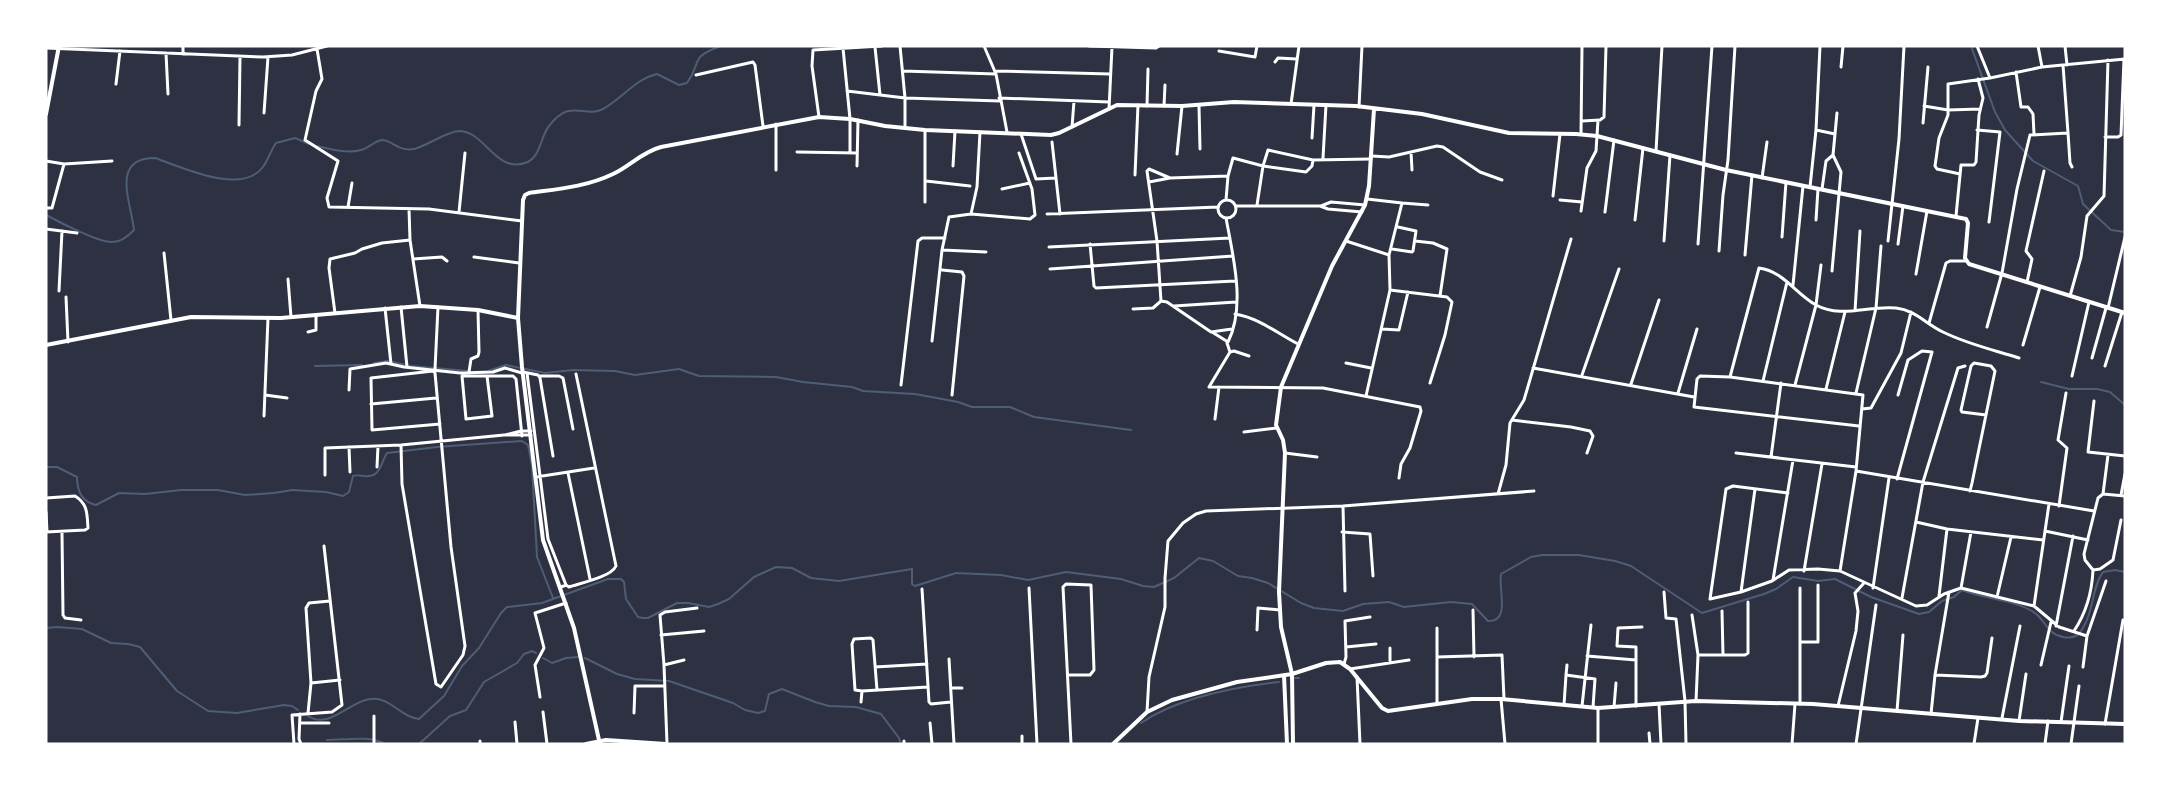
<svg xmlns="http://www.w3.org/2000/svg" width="2171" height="790" font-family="Roboto,sans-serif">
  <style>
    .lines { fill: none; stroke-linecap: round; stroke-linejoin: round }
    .stream { stroke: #4f5d75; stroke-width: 2 }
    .minor { stroke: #fff; stroke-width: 3 }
    .tertiary { stroke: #fff; stroke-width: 4 }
  </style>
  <rect width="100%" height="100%" fill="#2d3142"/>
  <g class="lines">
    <path class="stream" d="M1971,46L1995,112L2005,130L2033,161L2078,186L2083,204L2111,230L2125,232
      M316,146C330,149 347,154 361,150C369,148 374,141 382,140C392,140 398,152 414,149C427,146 447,131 460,131C485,132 496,173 525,163C541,158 540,137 549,126C571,97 584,119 603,109C623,98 635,79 657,74L679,85L687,83C703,61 688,58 721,46
      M46,215C59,222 98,242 111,242C121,242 127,237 134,230C131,202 110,158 155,158C182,167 241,196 263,167C268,160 271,150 276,143L295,138L309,144
      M374,363L388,361L411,366L468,371
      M315,366L362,365
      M488,371L506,365L545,373L573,370L615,371L635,375L679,369L699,376L776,377L803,382L852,387L863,391L915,394L958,402L972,407H1010L1034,417L1131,430
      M2041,382L2069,389H2097L2110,392L2125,405
      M46,467H57L77,477C77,491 82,502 96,505L119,493L145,494L181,490H218L245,495L274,493L292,490L326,492L343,496L349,492L353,476C359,474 363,477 369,476C381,475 382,460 387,453L437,447L522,441L528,445L532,466L537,557L553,598
      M46,628L57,627L82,629L111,643L128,644L140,647L177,691L208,711L237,713L284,705L292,706L298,710
      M543,658L552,663L566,658L578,657
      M585,658L617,674L635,679L669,681L733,703L745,710L758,713L765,711L769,694L782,689L815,702L829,706L856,707L881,714L899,738L901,744
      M1295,678H1299
      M308,716C329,730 350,701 370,699C390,696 400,717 419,719L444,696L462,666L479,648L501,613L507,607L542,603L608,579H621L624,582L626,599L638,617L643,618H648L677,603H688L709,607L718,604L729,599L754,577L776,567L792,568L811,578L839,581L912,569V584L915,586L956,573L1001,575L1028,580L1066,572L1121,579L1143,586L1154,587L1174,578L1199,558L1213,561L1238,576L1252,578L1268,583L1301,603L1314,608L1343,611L1363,604L1389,602L1404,607L1451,602L1472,604L1488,621C1511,622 1498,589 1501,574L1531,557L1542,555H1579L1615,561L1631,566L1702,613L1764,594L1776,589L1793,577L1818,581L1835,579L1871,597L1919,614L1929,612L1942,601L1954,597L1962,590C1985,599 2011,599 2032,611C2045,618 2046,634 2063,637C2074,639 2079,636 2084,626C2094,609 2092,587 2103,572L2115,570L2125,572
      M1141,723C1178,698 1235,687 1279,682
      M327,740C344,740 370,735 385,744
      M419,744L450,716L466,710L484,682L517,663L524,654L532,651L536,653"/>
    <path class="minor" d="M900,46L905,98V128
      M984,46L996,74L1007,132
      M1089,46L1156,48L1159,46
      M1977,46L1990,78L2042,67L2125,59
      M2038,46L2042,67
      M2065,46L2067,65
      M875,47L880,95
      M46,48L263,57L292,55L327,46
      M843,48L850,119V153
      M317,49L322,79L316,91L305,140L338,161L327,198L329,207L429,209L522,221
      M1219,51L1255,57L1257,46
      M166,53L168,94
      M183,54V46
      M1275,62L1278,58L1297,59
      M1841,67L1843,46
      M903,71L996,74
      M995,71L1110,74
      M2016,72L2021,107H2028L2033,114L2034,134
      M696,75L753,62L755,65L763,126
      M116,84L120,51
      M847,91L905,98L1000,101
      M999,98L1109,102
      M1291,104L1299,46
      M1147,106L1148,69
      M1164,106L1165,85
      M1199,106L1200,149
      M1924,106L1948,110L1980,109
      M1359,107L1362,46
      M1109,109L1112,47
      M264,113L268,57
      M819,117L812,66L813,50L882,46
      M1582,121L1600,120L1604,117L1606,46
      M1923,123L1928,67
      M776,124V170
      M239,125L240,57
      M1072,127L1074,101
      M1816,130L1835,134
      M1977,130L2000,132L1989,222
      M2068,133L2070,163L2072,167
      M1021,134L1036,179L1055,178
      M1581,134L1582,46
      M2105,137H2118L2121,135L2124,59
      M1312,138L1314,105
      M1052,142L1060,214
      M1656,151L1662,46
      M797,152L857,153
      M1411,152L1412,170
      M1177,154L1182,106
      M1372,156L1389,157L1437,146L1443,147L1480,172L1502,180
      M1323,158L1326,105
      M46,161L64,164L112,161
      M857,166L858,120
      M953,166L955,131
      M1960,174L1937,169L1935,166L1939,138L1948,115V84L1990,78
      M1135,175L1138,105
      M1228,176L1170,178L1149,169L1147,171L1157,241L1161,301L1167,302L1211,332L1232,329
      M1762,178L1767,142
      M926,181L970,186
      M1149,182L1170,178
      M1810,187L1816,130L1820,46
      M1002,189L1030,183
      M1822,189L1826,161L1833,155
      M1553,196L1560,134
      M1218 209a9 9 0 1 1 18 0a9 9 0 1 1-18 0Z
      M1226,200L1228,176L1233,158L1263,166L1306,172L1312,166L1313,160
      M1560,200L1582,202
      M925,202V130
      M1402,203L1428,205
      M1257,205L1263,166L1268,150L1313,160L1371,159
      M1236,206H1320L1328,209L1362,212
      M1321,206L1331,202L1365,205
      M348,207L352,183
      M46,208H52L64,164
      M409,209L410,240L420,306
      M1581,211L1587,168L1596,151L1598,120
      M459,212L465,153
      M1605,212L1614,140
      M971,214L977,187L980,132
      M1047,214L1218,207
      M1956,216L1961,165H1974L1976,162L1979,115L1983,98L1978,79
      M1635,220L1643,148
      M1816,220L1818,189
      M46,229L77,233
      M1782,237L1786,182
      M1346,241L1389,255
      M1415,241L1433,243L1447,249L1440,296
      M1664,241L1670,155
      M1888,241L1899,139L1904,46
      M1090,244L1094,286L1096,288L1235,281
      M1698,244L1712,46
      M1898,244L1903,206
      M1049,247L1230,238
      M1392,249L1412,252L1413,251L1416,231L1398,227
      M942,250L986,252
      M1719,251L1723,195L1728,160L1735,46
      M164,253L171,320
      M1745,255L1752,175
      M474,257L519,263
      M413,259L442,257L447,261
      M1050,269L1233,256
      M942,270L962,272L964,276L952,395
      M1832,271L1841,172L1833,155L1837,113
      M1916,274L1927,211
      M288,279L291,317
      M2027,282L2032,259L2026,251L2044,171
      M1793,285L1803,186
      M1390,290L1447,297L1452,302L1445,335L1430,383
      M59,291L62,231
      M2070,296L2081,257L2087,216L2104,196L2108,60
      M66,297L68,342
      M1174,306L1236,302
      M401,307L407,367
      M385,308L391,364
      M2108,308L2125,237
      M1133,309L1153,308L1161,301
      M1855,311L1860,231
      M335,313L329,268L330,259L355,253L362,249L382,243L410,240
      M1235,314C1259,318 1277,333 1298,344
      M1929,323L1946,263L1950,261H1967
      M1987,327L2002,273L2017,189L2030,135L2068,133L2063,65
      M1382,329L1399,330L1408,292
      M308,332L316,330V315
      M1212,332L1228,342C1246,306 1233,256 1226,218
      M932,341L942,250L949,217L971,214L1030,219L1035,215L1032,189L1019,153
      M1227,343L1230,352
      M2023,345L2040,287
      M1230,352L1209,387L1323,388L1420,407L1421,411L1410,448L1401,464L1399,478
      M1230,352L1234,351L1249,356
      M2092,358L2106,308
      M1346,363L1371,368
      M2105,366L2122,312
      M1533,368L1694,397
      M435,369L438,307
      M469,372L471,359L478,356L479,352L478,310
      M523,372L538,375L540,378L553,456
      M527,373L548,539L566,585
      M1582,375L1619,269
      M487,376L492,416L466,419L462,376H513L516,379L522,436
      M540,376H559L563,378L573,429
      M2072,376L2089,302
      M1730,377L1759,268C1783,271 1796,294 1816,305C1841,319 1869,305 1896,308C1915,310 1926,324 1943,332C1967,344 1994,350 2019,358
      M1763,381L1787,282
      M1631,384L1659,300
      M901,385L918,241L922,238H945
      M1795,385L1816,305L1821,265
      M1826,389L1845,312
      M349,390L350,369L386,363L404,367L460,373L493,372L505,368L522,373
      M1678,393L1697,329
      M1856,393L1876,308L1881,246
      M265,395L287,398
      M1366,396L1390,290L1389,255L1402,203L1367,199
      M2094,401L2088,452L2125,456
      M371,404L436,398
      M1862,409L1871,408L1901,353L1911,312
      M264,416L268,318
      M1215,419L1219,387
      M1512,420L1571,427L1590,431L1593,436L1587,453
      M1244,432L1277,428
      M505,435L521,431H531
      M401,445L402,484L436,684L441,687L463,655L465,646L451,547L435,373L433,371L371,378L372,430L440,424
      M349,447L350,472
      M1285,453L1317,457
      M1736,453L1856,467
      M1771,457L1781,383
      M377,467L378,446
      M1856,471L2094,511
      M568,473L590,579
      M325,475V448L401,445L504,435H531
      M536,477L594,468
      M1897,479L1932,352L1922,351L1908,360L1898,395
      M1970,491L1972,483L1995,371L1991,366L1974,363L1971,366L1961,410L1962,412L1986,415
      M1788,493L1733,486L1726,489L1710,599L1741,592L1772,581L1789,570L1818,569L1840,571L1916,606L1927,605L1944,594L1961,588L2034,606L2059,627L2087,636
      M1498,494L1506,465L1510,423L1524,400L1571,239
      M2103,494L2108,455
      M2121,495L2125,474
      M46,498L75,496C88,504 87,514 88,528L85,530L46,532
      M1343,506L1345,591
      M2059,506L2067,448L2058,440L2066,393
      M46,512L47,532
      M1916,522L1947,529L2043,540
      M2045,531L2088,540
      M1342,532L1370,534L1373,576
      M62,533L63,615L65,618L81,620
      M2093,570L2085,560L2084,554L2098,498L2103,494L2125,496
      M2093,570L2100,569L2113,560L2121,520
      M1804,571L1822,464
      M1840,571L1856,471L1863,395L1730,377L1700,376L1697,379L1694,407L1859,426
      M1773,580L1793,460
      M561,587L566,585L569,587C581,583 611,577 616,566L576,374
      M1029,588L1037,744
      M1800,588V704
      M1873,588L1889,478
      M1961,588L1971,532
      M922,589L929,702L931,704L951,702
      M1664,592L1666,618L1676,619L1685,701L1686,744
      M1741,592L1755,489
      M1939,596L1947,529
      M1997,597L2011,537
      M1902,598L1923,482L1958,368L1965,366
      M2034,606L2049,504
      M1473,610L1474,657
      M1722,611L1723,655
      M1692,615L1698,655L1696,701
      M2056,626L2073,536
      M1257,630L1258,608L1280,610
      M2074,631C2086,613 2092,592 2093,570
      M661,635L704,631
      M1800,642H1818V585
      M1346,647L1376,644
      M1390,648V661
      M1698,655H1745L1748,653V602
      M1587,656L1636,660
      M1437,657L1502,655L1504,699
      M949,659L954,744
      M1344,664L1346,657L1345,621L1370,617
      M664,665L684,660
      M2041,665L2051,622
      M875,667L927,664
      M2083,667L2087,636L2106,581
      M1350,669L1409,660
      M1068,675H1090L1094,670L1091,585L1066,584L1063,587L1071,744
      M1566,675L1567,665
      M1935,675L1981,677L1985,676L1987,673L1992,638
      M1357,677L1360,744
      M311,683L340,680
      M951,688H962
      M877,690L873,640L871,638L854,639L852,644L855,690L862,691L928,687
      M540,697L535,665L544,648L535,613L566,603
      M1501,699L1505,744
      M861,702L862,691
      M1437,704V628
      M1659,704L1661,744
      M1564,705L1566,675L1595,679L1593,707
      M1582,706L1591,625
      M1636,706V647L1617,646L1618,628L1642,627
      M1838,706L1856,631L1858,611L1855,593L1864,583
      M1614,707L1616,683
      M1897,711L1903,635
      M543,712L547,744
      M1147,712L1149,677L1165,607V578L1168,541L1183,523L1196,514L1206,511L1343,506L1534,491
      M308,713L311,683L306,608L309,603L330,601
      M634,713L635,686H664
      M300,714L299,739L301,744
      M1931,714L1935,675L1949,592
      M374,716V744
      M2002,718L2020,626
      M2019,721L2026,674
      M515,722L517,744
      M2061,722L2069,666
      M300,723H329
      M930,723L932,744
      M2105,724L2123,620
      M1649,733L1650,744
      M1022,736V744
      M480,741V744
      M904,741V744
      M294,744L292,715L332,712L342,705L324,546
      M667,744L664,665L660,615L665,612L697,608
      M1598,744V708
      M1792,744L1795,704
      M1856,744L1876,605
      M1974,744L1978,718
      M2045,744L2048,721
      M2071,744L2079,686"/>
    <path class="tertiary" d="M46,114L59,46
      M46,345L191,317L281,318L420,306L478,310L518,318
      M1284,675L1287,744
      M599,740L574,628L543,540L522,367L518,318L523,200L525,195L529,193C558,189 586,187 613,174C630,166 642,152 661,147L819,117L850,119L885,126L925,130L1051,135L1059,133L1117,105L1182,106L1234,102L1356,106L1422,114L1509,133L1576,134L1597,136L1726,170L1966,219L1968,223L1965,258L1969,264L2125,313
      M586,744L606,740L666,744
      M1113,744L1147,712L1172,700L1237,682L1292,674L1326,663L1340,662L1350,669L1382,708L1388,711L1472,699H1501L1598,708L1696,701L1813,704L2019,721L2125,724
      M1293,744L1292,674L1281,627L1279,592L1285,453L1283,440L1276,425L1281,387L1332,266L1365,205L1369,186L1374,109"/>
  </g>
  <rect width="2171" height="790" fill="none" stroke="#ffffff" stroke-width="95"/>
</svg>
